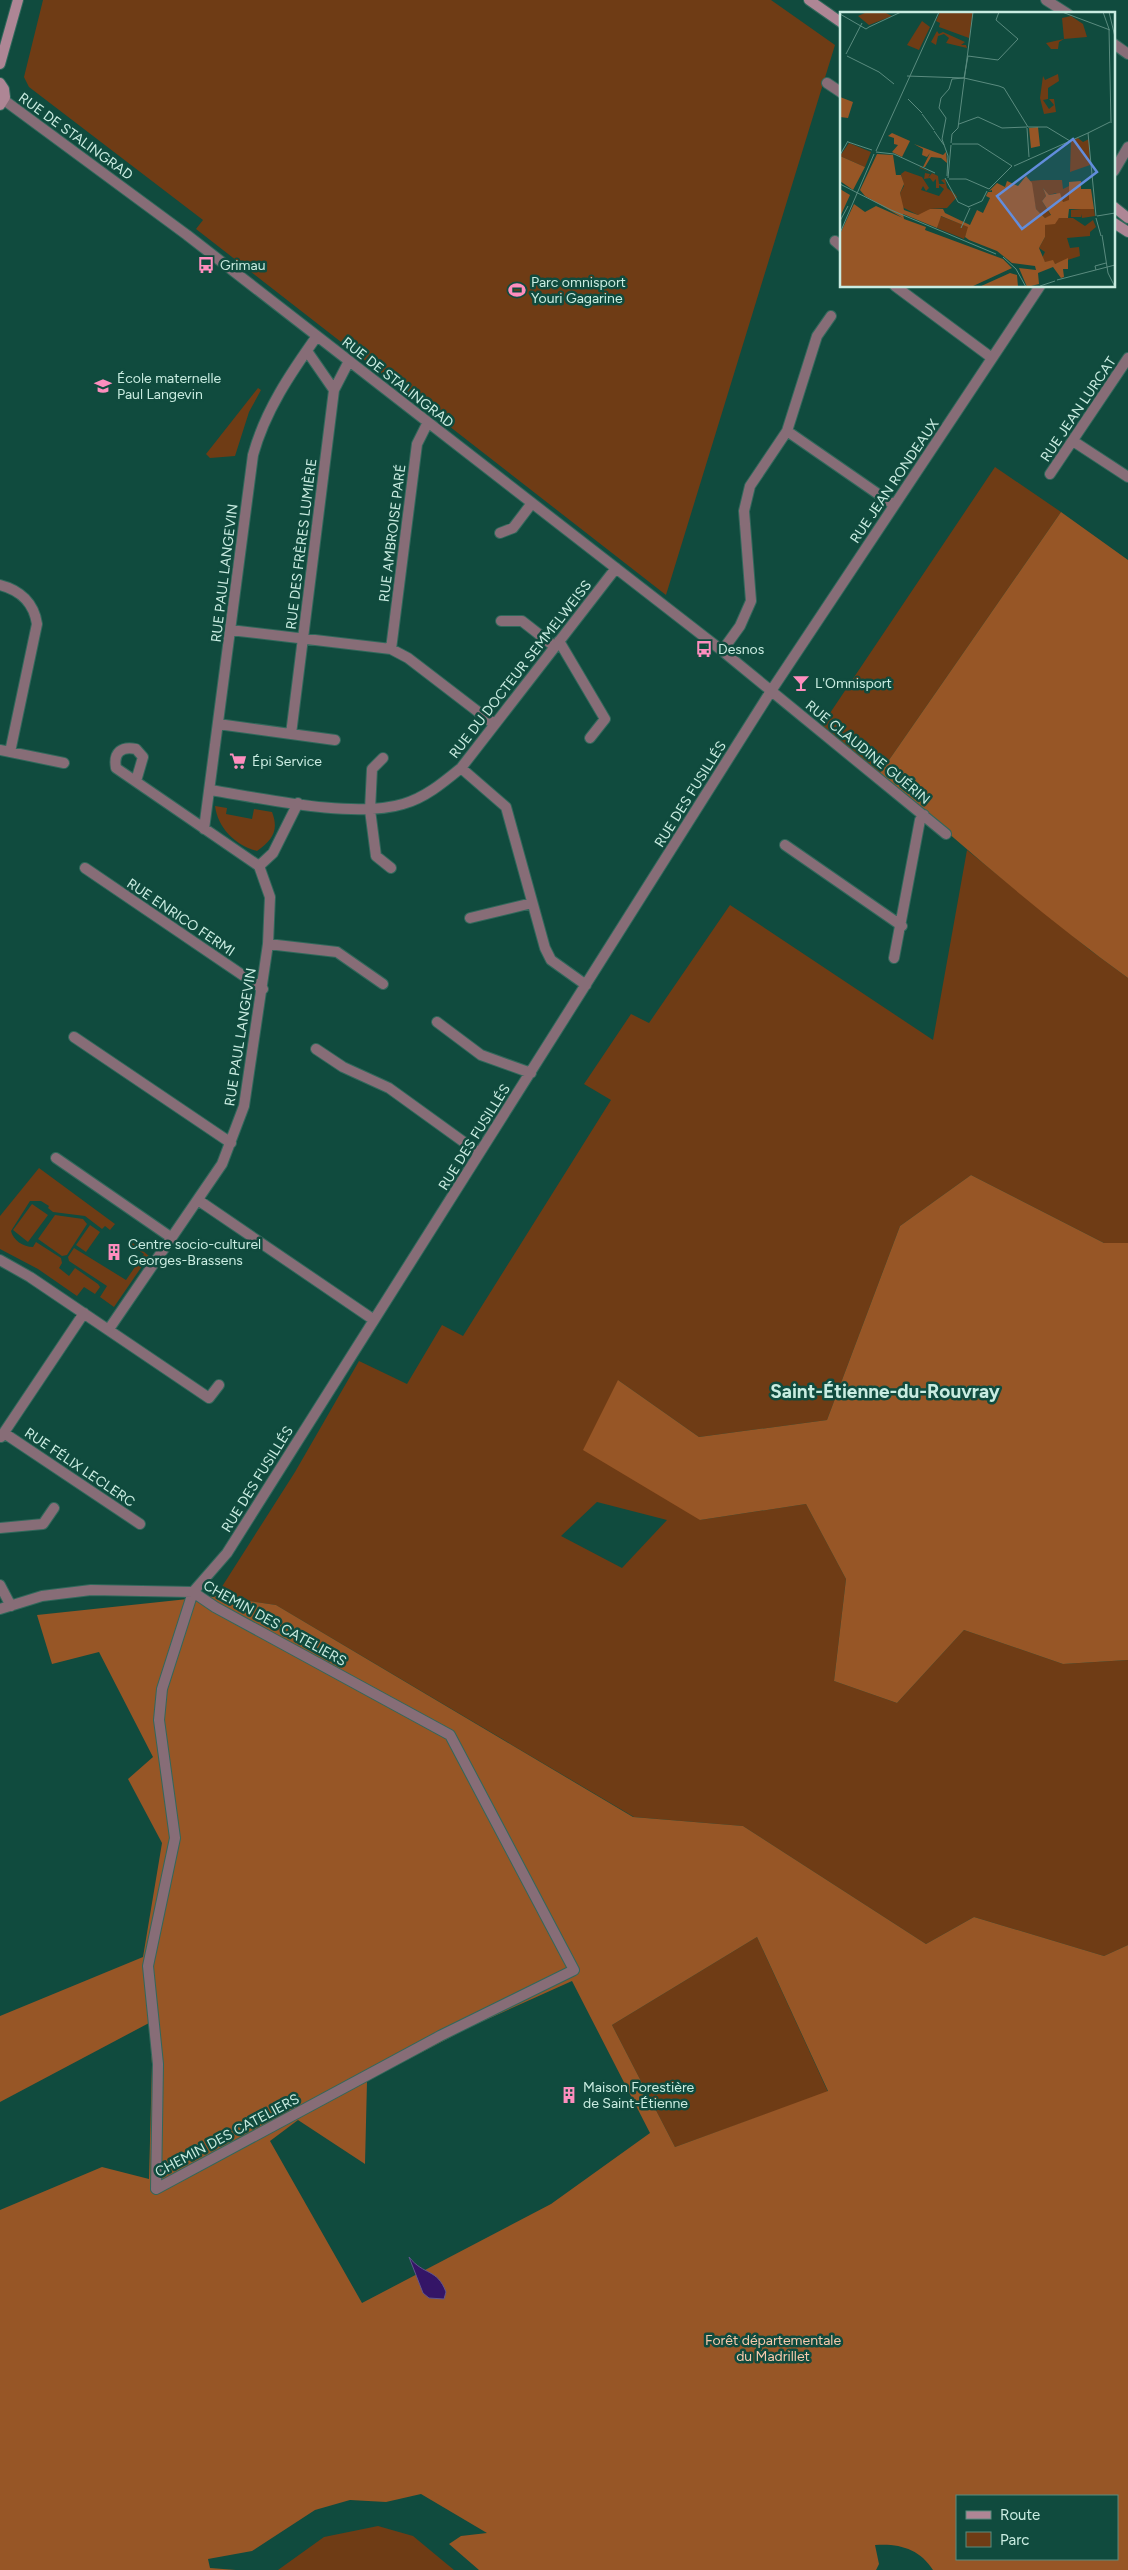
<svg xmlns="http://www.w3.org/2000/svg" width="1128" height="2570" font-family="Figtree,sans-serif">
  <style>
    .green { fill: #6f3c15; fill-rule: evenodd }
    .forest { fill: #975626; fill-rule: evenodd }
    .water { fill: #341567; stroke: #61568c }
    .lines { fill: none; stroke-linecap: round; stroke-linejoin: round }
    .street-casing { stroke: #31685b; stroke-width: 12 }
    .secondary-casing { stroke: #31685b; stroke-width: 12 }
    .street { stroke: #876d77; stroke-width: 10 }
    .secondary { stroke: #ae8695; stroke-width: 10 }
    .labels { text-anchor: middle; stroke-width: 5; stroke-linejoin: round; paint-order: stroke }
    .street-label { font-size: 14px; fill: #c9ece1; stroke: #104b3e }
    .poi-label { font-size: 14px; fill: #c9ece1; stroke: #104b3e; text-anchor: start }
    .park-label { font-size: 14px; fill: #f6c9ac; stroke: #104b3e }
    .district-label { font-size: 19px; font-weight: bold; fill: #c9ece1; stroke: #104b3e }
    .inset-road { fill: none; stroke: #5a8b7f; stroke-width: 1 }
    .view { fill: #628ddc; fill-opacity: 0.15; stroke: #628ddc; stroke-width: 2.5 }
    .inset-edge { fill: none; stroke: #c9ece1; stroke-width: 2.5 }
  </style>
  <rect width="100%" height="100%" fill="#104b3e"/>
  <path class="green" d="M43,0H771L835,45L666,595L196,229L203,220L29,87L24,77Z
    M258,388L261,390L249,412L235,456L210,458L206,454Z
    M995,467L1061,512L880,773L822,725Z
    M215,806L227,808L226,814L252,819L254,809L272,812C279,830 273,840 257,851C235,845 218,828 215,806Z
    M967,850L1090,950L1128,978V1243H1104L971,1175L900,1226L827,1420L699,1437L618,1380L700,1520L806,1504L846,1579L834,1681L897,1703L964,1630L1063,1664L1128,1660V1945L1104,1956L974,1917L926,1944L743,1826L634,1817L276,1605L216,1596L295,1472L359,1361L407,1384L442,1325L463,1336L611,1100L584,1084L631,1014L649,1023L730,905L933,1040ZM597,1502L667,1520L622,1568L561,1536Z
    M39,1168L115,1224L110,1230L105,1226L102,1229L85,1216L53,1212L48,1208L49,1206L41,1201H30L11,1231C13,1240 23,1247 33,1247L36,1242L61,1258L62,1263L59,1268L69,1276L75,1268L98,1284L100,1287L95,1294L84,1287L77,1296L38,1269L0,1249V1216Z
    M32,1204L48,1215L28,1242L13,1230Z
    M55,1215L83,1219L87,1224L67,1255L62,1256L38,1239Z
    M90,1225L100,1232L86,1252L76,1245Z
    M133,1243L149,1256L114,1307L100,1297L107,1286L69,1261L68,1257L74,1248L126,1280L144,1254L131,1245Z
    M757,1937L828,2092L675,2147L612,2025Z
    M378,2526L413,2536L454,2570H278L324,2537Z"/>
  <path class="forest" d="M1061,512L1128,560V978C1041,915 960,844 880,773Z
    M971,1175L1104,1243H1128V1660L1063,1664L964,1630L897,1703L834,1681L846,1579L806,1504L700,1520L583,1450L618,1380L699,1437L827,1420L900,1226Z
    M216,1596L276,1605L633,1817L743,1826L926,1944L974,1917L1104,1956L1128,1945V2570H933C920,2549 899,2543 875,2545L879,2564L876,2570H479L449,2544L461,2536L487,2533L421,2494L386,2502L350,2500L315,2510L252,2551L208,2559L210,2568L236,2570H0V2210L102,2167L149,2179L152,2064L149,2023L0,2102V2016L143,1957L162,1843L128,1779L153,1757L99,1652L52,1664L37,1615ZM757,1937L828,2091L675,2147L612,2025ZM572,1981L650,2133L551,2204L362,2303L270,2141L298,2120L365,2164L367,2081L470,2027ZM957,2496H1117V2559H957Z"/>
  <path class="water" d="M409,2257C424,2276 437,2268 446,2292L444,2299L429,2298L423,2293Z"/>
  <g class="lines">
    <g class="street-casing">
      <path id="street" d="M1046,0L1068,14
        M1114,44L1128,54
        M827,83L842,93
        M4,100L187,235L720,649L946,834
        M1114,171L1128,147
        M835,241L842,247
        M895,286L992,358
        M307,351L334,390
        M787,431L894,505
        M1073,441L1128,477
        M1050,474L1128,358
        M500,533L513,528L532,503
        M0,585C20,590 34,603 37,624L10,752
        M501,621H522L554,646
        M230,630L391,649L408,658L494,724
        M559,641L605,719L590,738
        M391,649L417,444L428,422
        M722,651L740,626L751,601L744,511L750,486L787,431L817,336L831,316
        M218,724L335,740
        M291,734L334,390L349,361
        M0,750L64,763
        M383,758L372,769L370,810L376,856L391,868
        M461,768L506,807L545,948L551,960L586,985
        M136,781L143,757L136,749C122,746 113,752 116,768L259,866
        M210,790C261,798 354,819 403,804C425,798 444,782 461,768L616,568
        M204,829L253,455C265,411 290,374 317,336
        M785,845L902,926
        M259,866L273,853L298,803
        M85,868L263,989
        M470,918L532,903
        M268,944L337,952L383,984
        M894,958L920,820L924,815
        M437,1022L481,1055L531,1073
        M74,1037L231,1143
        M316,1049L343,1067L389,1088L479,1153
        M56,1158L172,1238
        M198,1200L374,1320
        M0,1260L30,1277L209,1398L219,1385
        M109,1329L222,1164L244,1106L268,944L270,897L259,866
        M4,1433L140,1524
        M1,1437L84,1313
        M0,1528L43,1524L54,1508
        M0,1585L11,1606
        M193,1592L215,1607L450,1735L574,1970L440,2036L156,2189L158,2064L148,1966L175,1838L159,1720L162,1689L193,1592L227,1553L771,691L1040,286
        M0,1609L42,1596L91,1590L193,1592"/>
    </g>
    <g class="secondary-casing">
      <path id="secondary" d="M809,0L842,23
        M0,64L18,0
        M0,83L4,89L5,97L0,105
        M1114,207L1128,218
        M1114,223L1128,232"/>
    </g>
    <use href="#street" class="street"/>
    <use href="#secondary" class="secondary"/>
  </g>
  <defs>
    <g id="bus-bare" transform="scale(1.35)"><path d="M-5-6H5V4H4V6H2V4H-2V6H-4V4H-5ZM-3.5-4V0h7V-4ZM-3.5 1.2v1.5H-2V1.2ZM2 1.2v1.5H3.5V1.2Z" fill="#fe8ebe" stroke="#104b3e" stroke-width="2.5" paint-order="stroke"/></g>
    <g id="stadium-bare" transform="scale(1.35)"><path d="M0-5a6.5 5 0 1 0 0 10a6.5 5 0 1 0 0-10ZM-3.5-1.8h7v3.6h-7Z" fill="#fe8ebe" stroke="#104b3e" stroke-width="2.5" paint-order="stroke"/></g>
    <g id="school-bare" transform="scale(1.35)"><path d="M0-5L7-2L0 1L-7-2ZM-4 1L0 2.5L4 1V4Q0 6-4 4Z" fill="#fe8ebe" stroke="#104b3e" stroke-width="2.5" paint-order="stroke"/></g>
    <g id="bar-bare" transform="scale(1.35)"><path d="M-6-5H6L.8 .8V4.5H3.5V6h-7V4.5H-.8V.8Z" fill="#fe8ebe" stroke="#104b3e" stroke-width="2.5" paint-order="stroke"/></g>
    <g id="supermarket-bare" transform="scale(1.35)"><path d="M-6-5.5h2.5l.6 2H6L4.5 2H-2.5L-4.4-4H-6ZM-1.5 3.2a1.3 1.3 0 1 0 .1 0ZM3 3.2a1.3 1.3 0 1 0 .1 0Z" fill="#fe8ebe" stroke="#104b3e" stroke-width="2.5" paint-order="stroke"/></g>
    <g id="building-bare" transform="scale(1.35)"><path d="M-4-6H4V6H1V3H-1V6H-4ZM-2.5-4.3h1.7v1.8h-1.7ZM.8-4.3h1.7v1.8H.8ZM-2.5-1h1.7V.8h-1.7ZM.8-1h1.7V.8H.8Z" fill="#fe8ebe" stroke="#104b3e" stroke-width="2.5" paint-order="stroke"/></g>
  </defs>
  <g fill-rule="evenodd">
    <use href="#bus-bare" x="206" y="265"/>
    <use href="#stadium-bare" x="517" y="290"/>
    <use href="#school-bare" x="103" y="386"/>
    <use href="#bus-bare" x="704" y="649"/>
    <use href="#bar-bare" x="801" y="683"/>
    <use href="#supermarket-bare" x="238" y="761"/>
    <use href="#building-bare" x="114" y="1252"/>
    <use href="#building-bare" x="569" y="2095"/>
  </g>
  <g class="labels">
    <g class="street-label">
      <text transform="translate(76 136) rotate(36)" y="5">RUE DE STALINGRAD</text>
      <text transform="translate(398 382) rotate(38)" y="5">RUE DE STALINGRAD</text>
      <text transform="translate(1078 409) rotate(-56)" y="5">RUE JEAN LURCAT</text>
      <text transform="translate(894 481) rotate(-56)" y="5">RUE JEAN RONDEAUX</text>
      <text transform="translate(392 533) rotate(-83)" y="5">RUE AMBROISE PARÉ</text>
      <text transform="translate(301 544) rotate(-83)" y="5">RUE DES FRÈRES LUMIÈRE</text>
      <text transform="translate(224 573) rotate(-83)" y="5">RUE PAUL LANGEVIN</text>
      <text transform="translate(520 669) rotate(-52)" y="5">RUE DU DOCTEUR SEMMELWEISS</text>
      <text transform="translate(868 752) rotate(39)" y="5">RUE CLAUDINE GUÉRIN</text>
      <text transform="translate(690 794) rotate(-58)" y="5">RUE DES FUSILLÉS</text>
      <text transform="translate(181 917) rotate(34)" y="5">RUE ENRICO FERMI</text>
      <text transform="translate(240 1037) rotate(-81)" y="5">RUE PAUL LANGEVIN</text>
      <text transform="translate(474 1137) rotate(-58)" y="5">RUE DES FUSILLÉS</text>
      <text transform="translate(80 1467) rotate(34)" y="5">RUE FÉLIX LECLERC</text>
      <text transform="translate(257 1479) rotate(-58)" y="5">RUE DES FUSILLÉS</text>
      <text transform="translate(275 1623) rotate(29)" y="5">CHEMIN DES CATELIERS</text>
      <text transform="translate(227 2135) rotate(-28)" y="5">CHEMIN DES CATELIERS</text>
    </g>
    <g class="poi-label">
      <text x="220" y="270">Grimau</text>
      <text x="531" y="287">Parc omnisport<tspan x="531" dy="16">Youri Gagarine</tspan></text>
      <text x="117" y="383">École maternelle<tspan x="117" dy="16">Paul Langevin</tspan></text>
      <text x="718" y="654">Desnos</text>
      <text x="815" y="688">L'Omnisport</text>
      <text x="252" y="766">Épi Service</text>
      <text x="128" y="1249">Centre socio-culturel<tspan x="128" dy="16">Georges-Brassens</tspan></text>
      <text x="583" y="2092">Maison Forestière<tspan x="583" dy="16">de Saint-Étienne</tspan></text>
    </g>
    <g class="park-label">
      <text x="773" y="2345">Forêt départementale<tspan x="773" dy="16">du Madrillet</tspan></text>
    </g>
    <g class="district-label">
      <text x="885" y="1398">Saint-Étienne-du-Rouvray</text>
    </g>
  </g>
  <g transform="translate(840 12)">
    <rect width="275" height="275" fill="#104b3e"/>
    <path d="M27,0H44L52,4L29,13L18,4ZM100,0H133L129,26L99,15L100,11L96,9ZM231,4L243,12L247,25L224,27L219,30L218,37H211L206,31L224,27L222,6ZM82,9L90,15L79,38L67,33ZM97,19L99,22L103,20L125,30L121,33H126L127,36L106,31L109,26L104,22L98,24L96,33L91,30ZM218,62L219,69L208,76V87L203,88L209,97L214,93L209,87H214L216,100L204,102L200,86L203,64L205,68ZM238,126L243,130L249,127L250,153L230,160L231,129ZM9,131L31,140L25,155L0,144ZM80,155L98,164L99,172H105L101,168L105,167L107,176L115,182L117,185L107,196L90,197L85,202L78,203L62,195L60,181L64,174L61,162L65,159L82,165L89,176L86,179L83,174L81,178L99,184L104,177L99,173V176H96V167L93,170L90,166L84,167L85,161L90,162L88,166L92,161L80,156L79,160ZM201,168H222L223,177L229,174V189L223,190L216,181L209,183L203,176L206,184L202,189L211,204L205,206L196,197L190,169ZM241,197H254L255,204L242,206L241,202V205H231V198ZM100,204L129,215L124,227L97,216ZM219,206H233L245,214L253,208L256,215L250,220V224L227,226L230,236L239,235L240,244L215,252L205,250L202,246L205,240L199,236L205,225V213Z" fill="#6f3c15"/>
    <path d="M0,85L13,90L8,106L0,105ZM198,115L200,134L191,136L189,116ZM52,121L70,129L62,145L52,140L58,133L54,132V126L48,124ZM74,132L103,143L106,140L107,151L101,146L91,145L85,155H83L90,141L87,145L82,143L83,137ZM37,142L53,143L56,163H61L64,172L60,181L64,198L78,203L90,197H103L105,201L130,213L137,198L143,201L150,186L146,184L148,180H152V178L149,179L157,171L165,175L167,169L178,174L186,164L192,171L196,197L205,206L211,203L202,189L206,184L203,176L209,183L220,181L223,190L229,188V170L241,169V177H251L254,197H229L228,206H219L215,212L205,213V225L199,236L205,250L213,248L215,252L228,246V257H223L224,265L221,266L213,255L198,261L199,272L187,275L179,256L196,258L195,254L172,251L157,239L129,228L125,225L128,215L101,204L97,216L63,202L64,207L86,215L85,218L163,247L172,256L131,275H0V222L14,192L25,200L36,194L63,206L25,184L20,178ZM0,144L25,155L13,178L0,169ZM0,177L10,183L0,205ZM170,261L177,263L178,275H139Z" fill="#975626"/>
    <path class="inset-road" d="M222,0L270,18M263,0L269,17M269,0L275,25M0,2L26,17L29,15M29,15L61,0M269,17L271,111M6,42L22,11M7,44L39,60L54,72M67,64L124,66L159,74L164,76L188,115M68,87L82,101M82,102L94,118M119,112L138,105L162,116L187,115M188,115H207L230,129M187,116L189,145M94,119L104,133M8,130L32,138M111,131L112,122L118,116L133,0M112,132H138L172,154M36,139L99,0M36,140L54,142L95,161M0,143L8,129M174,154L248,121M107,164L108,144L102,127L106,106L99,96L101,86L109,77L112,67L124,66L128,44L158,48L178,27L156,8L159,0M105,166L118,190L129,195M108,166L111,133M109,167H126L149,177M0,172L51,198L156,242M149,177L172,154M128,195L142,189L147,179M256,204L248,121L270,110M257,204L275,201M256,206L261,224M0,209L8,194M121,216L130,196M0,221L34,142M262,223L268,261L275,275M163,245L176,257L186,275M256,258L255,254L266,251M217,268L275,253M200,274L215,269"/>
    <path class="view" d="M233,127L257,160L182,217L157,184Z"/>
    <rect width="275" height="275" class="inset-edge"/>
  </g>
  <rect x="956" y="2495" width="162" height="65" fill="#104b3e" stroke="#5a8b7f"/>
  <rect x="966" y="2511" width="25" height="8" fill="#ae8695" stroke="#5a8b7f"/>
  <text x="1000" y="2520" font-size="15" fill="#c9ece1">Route</text>
  <rect x="966" y="2532" width="25" height="15" fill="#6f3c15" stroke="#5a8b7f"/>
  <text x="1000" y="2545" font-size="15" fill="#c9ece1">Parc</text>
</svg>
